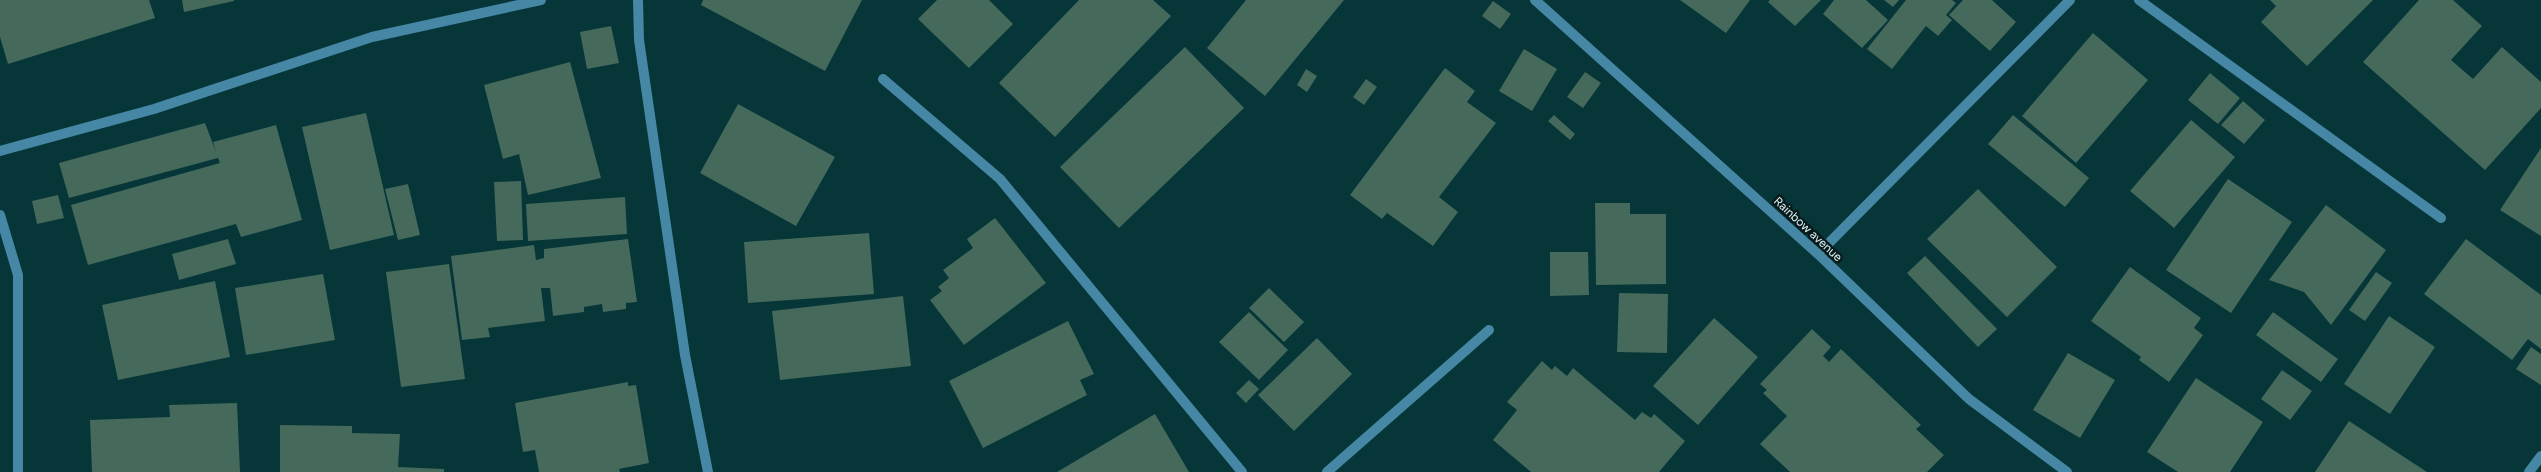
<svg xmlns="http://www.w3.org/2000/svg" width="2541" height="472" font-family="Figtree,sans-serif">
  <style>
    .building { fill: #45695b }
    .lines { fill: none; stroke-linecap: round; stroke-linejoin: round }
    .street { stroke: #4587a5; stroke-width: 10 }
    .labels { text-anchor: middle; stroke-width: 5; stroke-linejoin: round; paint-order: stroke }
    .street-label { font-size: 12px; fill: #def5f6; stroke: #081a1b }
  </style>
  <rect width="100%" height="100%" fill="#063638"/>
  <path class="building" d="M0,0H149L155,18L8,64L0,37Z
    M182,0H234V1L184,12Z
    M703,0H862L825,71L701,5Z
    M937,0H989L1013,24L969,68L918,19Z
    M1079,0H1153L1171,16L1055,137L999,83Z
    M1246,0H1344L1265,96L1207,48Z
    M1680,0H1750L1726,33Z
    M1770,0H1821L1795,26L1768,2Z
    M1834,0H1866L1888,20L1862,48L1823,14Z
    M1884,0H1899L1893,7Z
    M1906,0H1952L1956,3L1946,15L1952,20L1938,36L1926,26L1892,69L1867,49Z
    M1963,0H1992L2016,22L1990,51L1949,15Z
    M2270,0H2373L2307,66L2261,22L2276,6Z
    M2419,0H2453L2482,26L2451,60L2473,79L2502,47L2541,82V108L2485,170L2363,62Z
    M1493,1L1511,14L1500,29L1482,16Z
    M611,26L619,63L587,69L580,32Z
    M2093,33L2148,80L2076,163L2022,116Z
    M1185,47L1244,108L1119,228L1060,167Z
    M1524,49L1557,69L1532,111L1499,91Z
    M570,62L601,178L528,195L519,154L503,159L484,85Z
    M1445,68L1475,91L1467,102L1496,123L1439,197L1458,212L1433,246L1387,213L1382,219L1350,195Z
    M1306,69L1317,76L1307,92L1297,85Z
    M1585,72L1601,83L1583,108L1567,97Z
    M2210,73L2240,98L2218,124L2188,100Z
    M1366,79L1377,87L1364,105L1353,97Z
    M2243,101L2265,120L2244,144L2221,125Z
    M738,104L835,157L796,226L700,173Z
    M366,113L394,235L330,250L302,127Z
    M1554,115L1575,134L1570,140L1548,121Z
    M2013,115L2089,178L2065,207L1988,144Z
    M2191,120L2235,157L2174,228L2130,191Z
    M205,123L216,152L213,142L276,125L302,220L241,237L236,224L88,265L71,205L220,163L218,158L69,198L59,163Z
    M2541,148V236L2500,210Z
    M2228,179L2292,222L2231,313L2166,270Z
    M521,181L523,240L497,241L494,182Z
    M408,184L420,235L398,240L385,189Z
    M1978,189L2057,267L2007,317L1927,239Z
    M58,195L64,218L37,224L32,201Z
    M625,197L627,234L528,241L526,204Z
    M1595,203H1630V214H1666V284L1596,285Z
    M2326,205L2386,250L2331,325L2304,292L2269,280Z
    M995,218L1046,283L964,345L930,300L942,291L938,287L949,278L943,270L973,248L967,239Z
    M869,233L874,294L748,303L744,242Z
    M228,239L236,264L179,280L172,254Z
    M628,239L637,302L626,303V309L603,312L602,304L584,307V312L553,316L550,288H541L545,321L488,328L490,337L462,340L451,256L534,245L536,260L544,258V249Z
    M2466,239L2541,295V349L2528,339L2512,360L2424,294Z
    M1550,252H1588L1589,295L1550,296Z
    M1925,256L1997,329L1978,347L1907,273Z
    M449,264L465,379L401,387L386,272Z
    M2130,267L2201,318L2194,328L2203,335L2169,382L2139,360L2141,357L2091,321Z
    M2376,272L2392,283L2365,321L2349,310Z
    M323,274L335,340L246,355L235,288Z
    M215,281L230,357L118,380L102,305Z
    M1269,288L1304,322L1284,342L1249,308Z
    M1619,293L1668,294L1667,353L1617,352Z
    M903,296L911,366L780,380L772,311Z
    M1249,312L1288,350L1259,380L1219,342Z
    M2273,312L2338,359L2321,382L2256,335Z
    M2389,316L2435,347L2390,414L2344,384Z
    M1714,318L1758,357L1698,425L1653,386Z
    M1068,321L1094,374L1080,380L1087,395L983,448L949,381Z
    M1812,329L1831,347L1823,356L1829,362L1841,349L1921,425L1916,429L1944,455L1927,472H1790L1760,444L1787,416L1763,393L1767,390L1760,384Z
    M1317,338L1352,374L1294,431L1258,395Z
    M2531,347L2541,354V385L2516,369Z
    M2068,353L2115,380L2080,438L2033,410Z
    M1542,361L1552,370L1555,366L1567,376L1573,368L1635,420L1642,412L1651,418L1654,414L1685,441L1659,472H1531L1493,440L1517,410L1507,402Z
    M2282,370L2312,391L2290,420L2261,399Z
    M2196,378L2263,422L2230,472H2178L2147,452Z
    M1249,380L1259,389L1246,403L1236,393Z
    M628,382V386L636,385L649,463L619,469L620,472H539L535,450L523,452L515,403Z
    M237,403L240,472H92L90,420L170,417L169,405Z
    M1155,414L1189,472H1057Z
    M2349,421L2427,472H2315Z
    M280,425L352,426V433L400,434L398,467L444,469V472H280Z"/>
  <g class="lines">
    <path class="street" d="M638,0L639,40L685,355L708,472
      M1535,0L1818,254L1969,399L2067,472
      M2139,0L2441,218
      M883,79L1000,179L1242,472
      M0,151L154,109L372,37L541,0
      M0,215L18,275V472
      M1818,254L2070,0
      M1327,472L1489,330
      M2529,472L2541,456"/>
  </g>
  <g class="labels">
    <g class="street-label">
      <text transform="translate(1808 229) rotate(43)" y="4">Rainbow avenue</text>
    </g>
  </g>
</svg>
